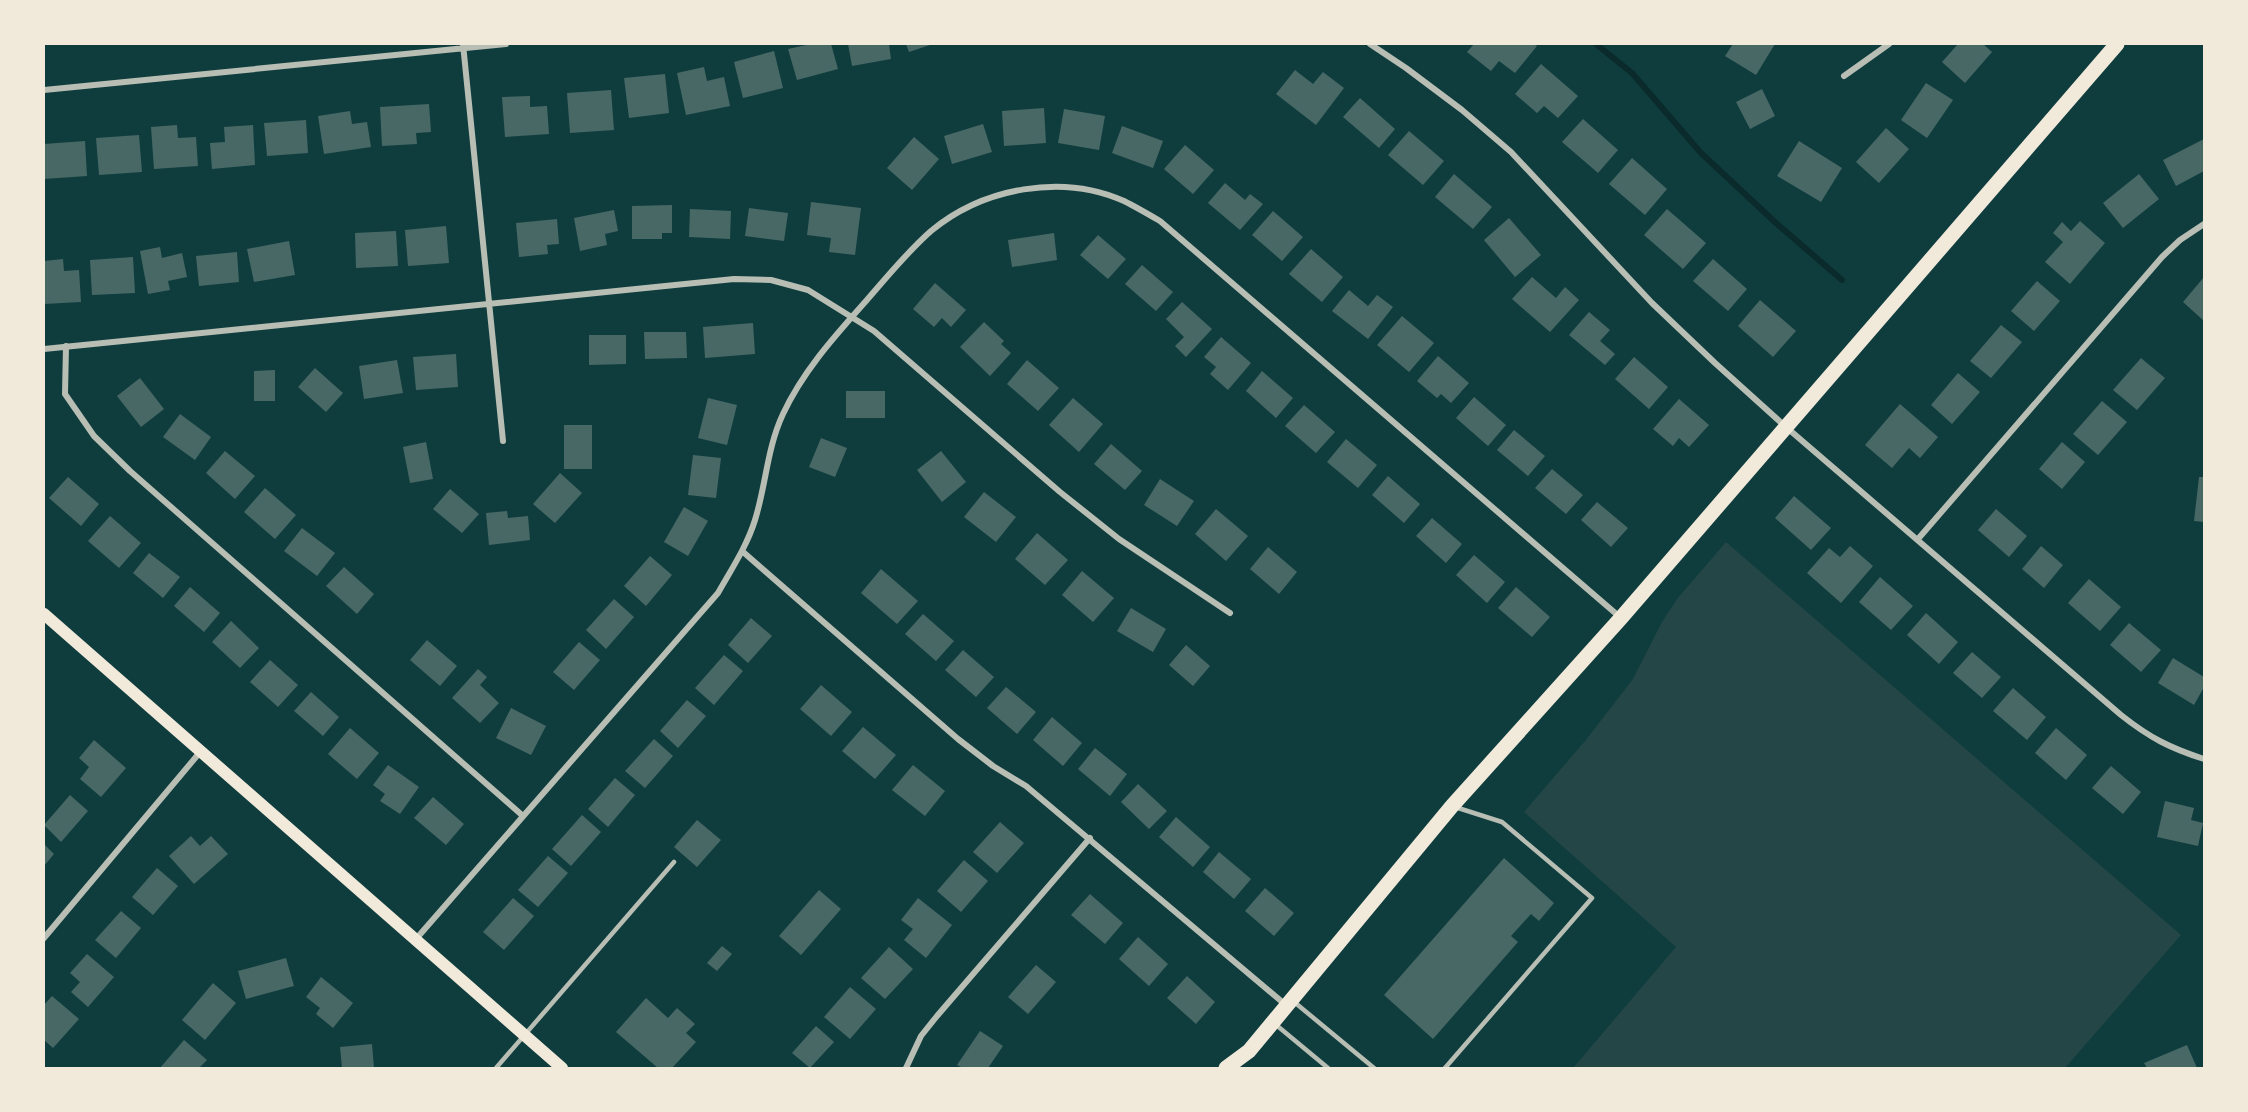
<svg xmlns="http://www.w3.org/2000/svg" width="2248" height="1112" font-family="'PT Sans',sans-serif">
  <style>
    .green { fill: #244646 }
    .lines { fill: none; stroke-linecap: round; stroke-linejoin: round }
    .stream { stroke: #0a2a2b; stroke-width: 6 }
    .building { fill: #486865 }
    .service { stroke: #b8beb3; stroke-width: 4.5 }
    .minor { stroke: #b8beb3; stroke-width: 6 }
    .secondary { stroke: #f1e9da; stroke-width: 12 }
    .primary { stroke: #f1e9da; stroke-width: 15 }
  </style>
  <rect width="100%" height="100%" fill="#0f3d3e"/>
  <path class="green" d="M1726,542L2181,935L2065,1068H1573L1676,947L1524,812L1585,741L1633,679L1662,622L1677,599Z"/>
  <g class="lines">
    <path class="stream" d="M1596,44L1632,73L1701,153L1776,223L1842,280"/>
  </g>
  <path class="building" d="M811,44H831L838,69L797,80L788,49Z
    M848,44H889L891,59L852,66Z
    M906,44H933L909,52Z
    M1474,44H1534L1537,46L1515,73L1499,61L1491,71L1467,52Z
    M1733,44H1775L1756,75L1725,56Z
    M1958,44H1983L1992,52L1965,83L1942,62Z
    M774,51L783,88L743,98L734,62Z
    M1541,64L1578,96L1558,118L1544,106L1537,113L1515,94Z
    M704,67L707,81L724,77L730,106L686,115L677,73Z
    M1295,70L1313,84L1323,72L1344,88L1316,125L1276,94Z
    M665,74L669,113L629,118L624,78Z
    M1926,83L1953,100L1927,138L1901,120Z
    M1762,89L1775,116L1750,129L1736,102Z
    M611,90L614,130L570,133L567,93Z
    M530,96V107L547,106L549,134L505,137L502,97Z
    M1360,98L1395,129L1379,148L1343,117Z
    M429,104L431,132L416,133L417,144L382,146L380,107Z
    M1044,108L1046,143L1004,146L1002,111Z
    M1064,109L1105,116L1099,150L1058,143Z
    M350,111L352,124L367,122L371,147L324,154L318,116Z
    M1583,119L1618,150L1598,173L1562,142Z
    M306,120L308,153L267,156L264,123Z
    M983,124L992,152L952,164L944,136Z
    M177,125L178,138L196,137L198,166L154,169L151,127Z
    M253,125L255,165L212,169L210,143L225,142L224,127Z
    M1122,126L1163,141L1153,168L1112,153Z
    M1886,128L1909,149L1879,183L1856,162Z
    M1409,131L1444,161L1423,185L1388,155Z
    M139,135L142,172L99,175L96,138Z
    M914,137L939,159L912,190L887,168Z
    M2204,139V171L2176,186L2163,160Z
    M85,141L87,176L44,179V144Z
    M1799,141L1842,168L1821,202L1777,176Z
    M1185,145L1214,170L1193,194L1164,169Z
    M1632,158L1667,189L1645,215L1609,184Z
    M1454,174L1492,207L1473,229L1435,197Z
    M2139,174L2159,199L2123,228L2103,203Z
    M1225,183L1245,200L1250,194L1263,204L1240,230L1208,203Z
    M811,202L861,208L855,255L829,252L831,238L807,235Z
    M672,205V233H662V239H632V206Z
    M749,208L788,213L784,241L745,236Z
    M690,209L731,211L730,239L689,237Z
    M1667,209L1706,243L1683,269L1644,235Z
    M614,210L618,231L605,234L607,245L580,251L574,218Z
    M1273,211L1303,237L1282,261L1252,235Z
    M1509,218L1541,255L1515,277L1484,240Z
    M557,219L559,244L547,245L548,254L519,257L516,223Z
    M2080,221L2105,243L2070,284L2045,262L2063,242L2053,233L2062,222L2071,231Z
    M446,226L449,263L408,266L405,230Z
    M396,231L398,266L356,268L355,233Z
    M1054,233L1057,260L1012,267L1008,240Z
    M1098,235L1126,259L1108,279L1080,255Z
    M289,241L295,275L254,282L247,249Z
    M160,247L162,258L182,253L187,277L168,281L170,290L148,294L140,251Z
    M1311,249L1343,277L1322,302L1289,274Z
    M237,252L239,282L199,286L196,256Z
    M133,257L135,293L92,295L90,260Z
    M63,259L64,271L79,270L81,302L44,304V261Z
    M1713,259L1747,289L1728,311L1693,281Z
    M1142,265L1173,292L1156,311L1125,284Z
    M1532,277L1556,298L1565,287L1579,300L1550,332L1512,299Z
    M2204,277V321L2183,302Z
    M2037,281L2060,301L2034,331L2011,311Z
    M935,283L966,310L951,327L942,318L934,327L913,309Z
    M1349,290L1368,306L1377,295L1393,307L1368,339L1332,311Z
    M1760,300L1796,331L1773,357L1738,326Z
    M1182,302L1212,329L1186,357L1175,346L1184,337L1166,319Z
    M1589,312L1610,330L1600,341L1615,354L1605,365L1569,335Z
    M1402,316L1434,343L1409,372L1377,345Z
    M984,322L1004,341L1001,344L1011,353L990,376L960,347Z
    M753,323L755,354L705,358L703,327Z
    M2001,325L2022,342L1991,378L1970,361Z
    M644,332H686L687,358L645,359Z
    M589,335H626V364L589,365Z
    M1221,337L1251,363L1228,390L1210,374L1216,367L1204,357Z
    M456,354L458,387L416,390L413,357Z
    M1438,356L1469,383L1451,403L1441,394L1437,398L1417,381Z
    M1634,357L1668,387L1649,409L1615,379Z
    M2141,358L2165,378L2137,410L2113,390Z
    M397,360L403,393L364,399L359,366Z
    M1027,360L1059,388L1038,411L1007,384Z
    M315,368L343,393L326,412L298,387Z
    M275,370V401H254V371Z
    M1262,371L1293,398L1276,418L1246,391Z
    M1958,373L1980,392L1952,424L1931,405Z
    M140,378L164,409L141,427L117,396Z
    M846,391H885V418H846Z
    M1474,397L1506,425L1488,446L1456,418Z
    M708,398L737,405L727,445L698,438Z
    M1073,398L1103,424L1079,452L1049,425Z
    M1679,399L1709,425L1689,447L1679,438L1673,446L1653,429Z
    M2102,401L2127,422L2098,455L2073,434Z
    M1900,404L1938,437L1920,458L1909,448L1892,468L1865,445Z
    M1304,405L1335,432L1316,453L1285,426Z
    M180,414L211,437L195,460L163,437Z
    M564,425H592V469H564Z
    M1514,430L1545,456L1528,476L1497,450Z
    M821,438L847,448L835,477L809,467Z
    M1346,439L1377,465L1358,488L1327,462Z
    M426,442L433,479L410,483L403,447Z
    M2062,442L2085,462L2062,489L2039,469Z
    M1111,444L1142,471L1125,490L1094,464Z
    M225,451L255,476L235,499L206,473Z
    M941,451L966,482L942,502L917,470Z
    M693,455L721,458L716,498L688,495Z
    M1552,469L1583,495L1566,514L1535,488Z
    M560,473L582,493L555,523L533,504Z
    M1388,476L1420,504L1404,523L1372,495Z
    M68,477L99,504L81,526L49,498Z
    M2199,477H2204V522L2194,521Z
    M1160,479L1194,501L1177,526L1144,505Z
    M265,488L296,515L275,539L244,512Z
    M450,489L479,514L462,533L433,509Z
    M984,492L1016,517L996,542L964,517Z
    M1794,496L1831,528L1811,550L1775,518Z
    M1597,502L1628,528L1611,547L1581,520Z
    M684,507L708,521L688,556L664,542Z
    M1216,509L1248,536L1226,561L1195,534Z
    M1996,509L2027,536L2009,557L1978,530Z
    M507,511L508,518L528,516L530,540L489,545L486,513Z
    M110,516L141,543L119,568L88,541Z
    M1432,518L1462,544L1446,563L1416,536Z
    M302,528L335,553L317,576L284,551Z
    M1037,533L1068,560L1045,585L1015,559Z
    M1850,546L1873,566L1841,603L1807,573L1829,548L1840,557Z
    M2041,546L2063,565L2044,588L2022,569Z
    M1268,547L1297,572L1279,594L1250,569Z
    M149,553L180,577L163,598L133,573Z
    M1474,555L1505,582L1487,603L1456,575Z
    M650,556L672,575L646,606L624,586Z
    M344,567L374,594L357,614L326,586Z
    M881,569L918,601L897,624L861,593Z
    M1082,571L1114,598L1093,622L1062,595Z
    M1880,577L1913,606L1891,630L1859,602Z
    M2089,579L2121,607L2100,631L2068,603Z
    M190,587L220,613L204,632L174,606Z
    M1516,587L1550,617L1532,637L1498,608Z
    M614,599L634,617L606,649L586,630Z
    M1131,608L1166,629L1153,652L1117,631Z
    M1926,613L1958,642L1939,664L1907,635Z
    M923,614L954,641L936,661L905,634Z
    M751,618L772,636L748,663L728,645Z
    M231,621L259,648L240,668L212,642Z
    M2129,623L2161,650L2141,672L2110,645Z
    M427,640L457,666L440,686L410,660Z
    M579,642L600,660L574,690L553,672Z
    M1186,645L1210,666L1193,686L1169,665Z
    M963,650L994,677L976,697L945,670Z
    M1972,652L2001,677L1982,698L1953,673Z
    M724,655L743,671L714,705L695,688Z
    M2173,658L2204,677V687L2194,705L2158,683Z
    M270,660L298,685L278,707L250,682Z
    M478,669L487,677L480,685L499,703L480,723L452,698Z
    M821,685L852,712L831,736L800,709Z
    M1006,687L1036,712L1017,734L987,708Z
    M2013,688L2046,717L2027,740L1993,711Z
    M311,692L339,717L323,736L294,711Z
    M687,700L706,716L678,748L660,731Z
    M511,708L546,726L531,755L496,738Z
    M1052,717L1082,743L1063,766L1033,740Z
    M863,727L896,755L875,779L842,751Z
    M350,728L379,753L357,779L328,754Z
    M2056,728L2087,755L2066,780L2035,753Z
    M654,739L673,756L645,788L625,771Z
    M94,740L126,768L101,797L80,779L89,767L79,758Z
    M1095,748L1127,774L1110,796L1078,769Z
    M388,765L419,787L400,814L380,801L385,794L373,785Z
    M913,765L945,791L925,816L892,790Z
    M2111,766L2141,792L2123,814L2092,788Z
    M615,778L635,795L608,827L588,809Z
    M1138,784L1167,811L1149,829L1121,802Z
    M70,795L88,811L61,842L44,825Z
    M433,797L464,824L446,845L414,818Z
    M2165,801L2194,808L2191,820L2203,823L2198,846L2157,837Z
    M582,815L601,832L571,866L552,849Z
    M1176,817L1210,847L1193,867L1159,837Z
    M697,820L721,840L697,867L674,847Z
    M1000,822L1024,843L997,873L973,852Z
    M191,836L200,846L211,836L228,854L194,884L169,856Z
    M44,844L54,854L44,866Z
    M1219,852L1251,879L1234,899L1203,872Z
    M548,856L568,873L538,907L518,890Z
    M1504,858L1554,903L1539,921L1531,914L1511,936L1518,942L1433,1039L1384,995Z
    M964,860L988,881L961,912L937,891Z
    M157,868L178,886L153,915L132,897Z
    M1265,888L1294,913L1274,936L1245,911Z
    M819,890L841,909L801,955L779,936Z
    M1090,894L1123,923L1105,944L1071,915Z
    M513,898L534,916L504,950L483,932Z
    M918,898L952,925L926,958L904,940L913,929L901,920Z
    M121,911L141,928L116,958L95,940Z
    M1138,937L1168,964L1149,986L1119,959Z
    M722,946L732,954L717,971L707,963Z
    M889,947L913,969L885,999L861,978Z
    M87,954L114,977L88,1007L71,992L80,982L70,973Z
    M286,958L294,986L246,999L238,971Z
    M1036,965L1056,982L1028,1014L1008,997Z
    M1187,976L1215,1002L1196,1024L1167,998Z
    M321,977L353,1003L333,1028L316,1014L320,1008L306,997Z
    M213,983L236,1003L205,1040L182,1020Z
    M850,987L876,1009L850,1039L824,1017Z
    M52,996L79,1019L53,1048L44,1040V1005Z
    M646,998L668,1018L677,1008L695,1024L686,1033L696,1042L672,1068H658L616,1032Z
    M816,1026L834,1042L810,1068L792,1053Z
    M980,1031L1003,1046L988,1068H963L957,1065Z
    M184,1040L207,1060L199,1068H160Z
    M372,1044L374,1068H342L340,1047Z
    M2187,1045L2197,1068H2147L2144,1063Z"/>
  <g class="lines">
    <path class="service" d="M1293,1001L1374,1068
      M1275,1024L1328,1068
      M496,1068L674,862
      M1445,1068L1592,898L1502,822L1455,807"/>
    <path class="minor" d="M463,44L503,441
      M1370,44L1406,68L1462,110L1511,152L1652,303L1715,363L1786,427L2121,715C2150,738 2170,748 2204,759
      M1844,76L1889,44
      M44,90L506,44
      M66,346L65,394L94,436L130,471L523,816
      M44,349L734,279L771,280L808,290L874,331L1060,492L1119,539L1230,613
      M1918,539L2162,257L2180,240L2204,224
      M742,551L958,739L993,766L1026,786L1287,1006
      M44,938L201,751
      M416,939L718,593C731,570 747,546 755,520C766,485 767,448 783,414C803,371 834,337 866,301C887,277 907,252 931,231C983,188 1062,173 1124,201C1136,207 1148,214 1160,221L1621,618
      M906,1068L921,1036L937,1016L1090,838"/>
    <path class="secondary" d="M44,614L562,1068"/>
    <path class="primary" d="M1226,1068L1249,1051L1452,806L1621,618L2117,44"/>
  </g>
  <rect width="2248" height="1112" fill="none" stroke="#f1e9da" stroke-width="90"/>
</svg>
